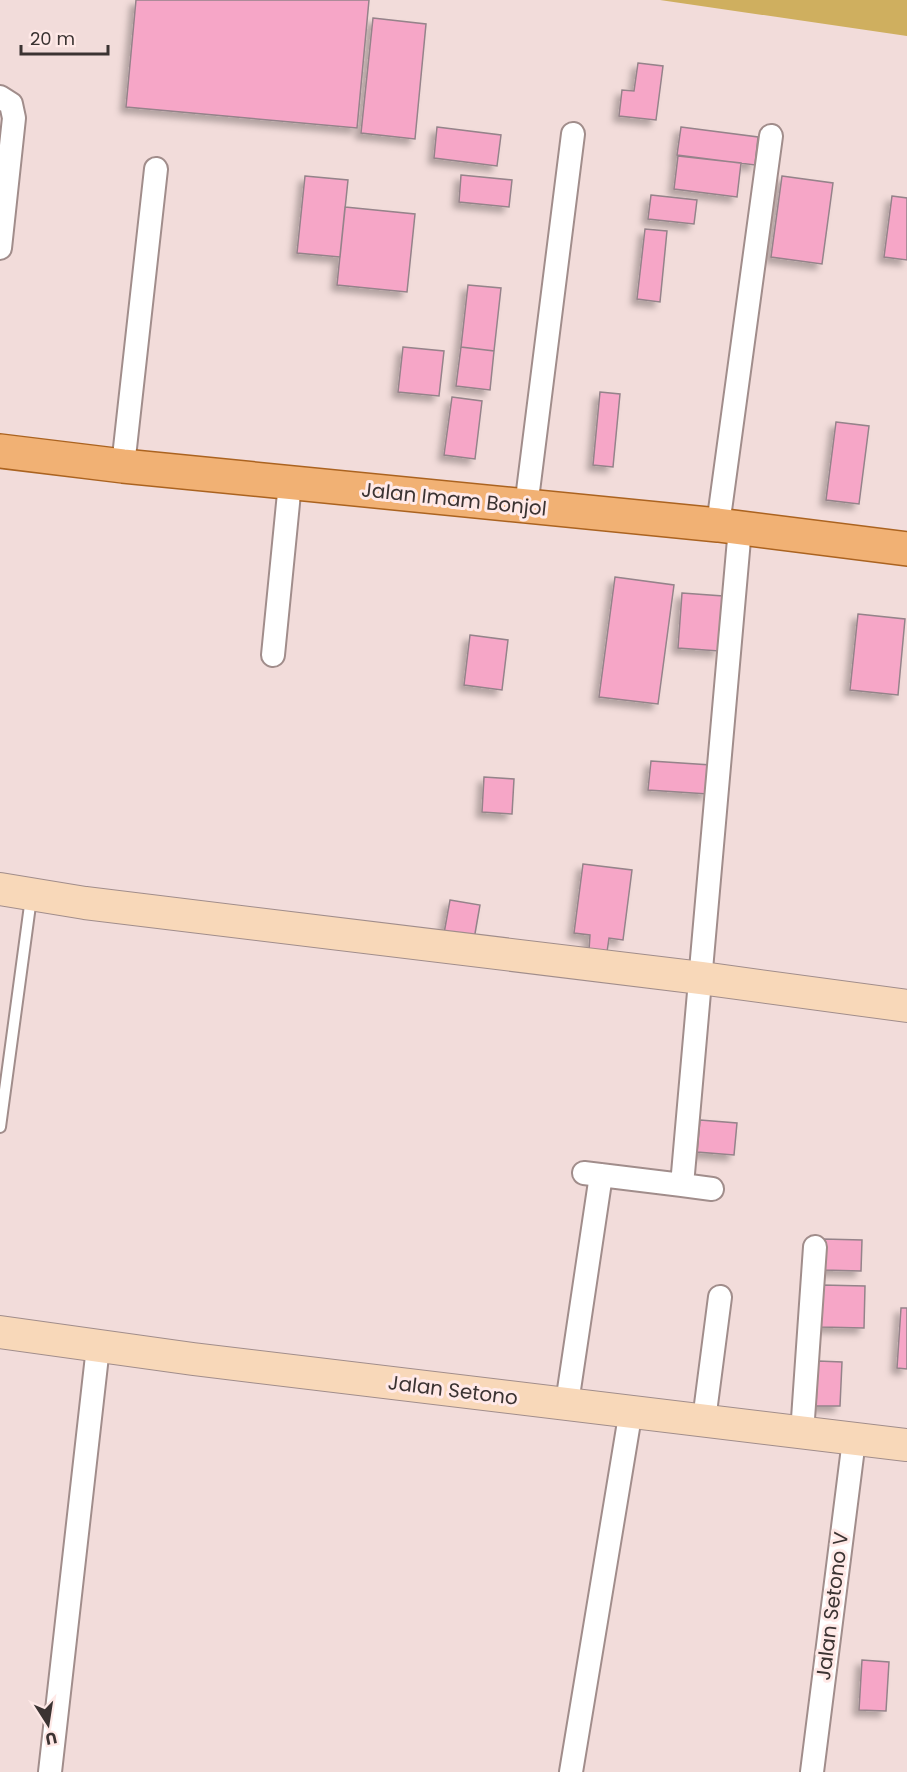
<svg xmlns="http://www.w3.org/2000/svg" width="907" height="1772" font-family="Poppins,sans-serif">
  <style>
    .green { fill: #cfaf5f }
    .building { fill: #f6a6c7; stroke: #95838a; stroke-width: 1.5; filter: url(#shadow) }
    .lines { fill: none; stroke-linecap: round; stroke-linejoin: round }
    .lane-casing { stroke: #a18d8b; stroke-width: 14 }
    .street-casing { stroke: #a18d8b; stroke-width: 26 }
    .secondary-casing { stroke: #a18d8b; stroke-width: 34 }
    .primary-casing { stroke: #ab6320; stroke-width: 36 }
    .lane { stroke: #fff; stroke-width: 10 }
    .street { stroke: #fff; stroke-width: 22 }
    .secondary { stroke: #f8d8b9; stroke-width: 32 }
    .primary { stroke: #f1b174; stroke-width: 33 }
    .labels { text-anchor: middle; stroke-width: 6; stroke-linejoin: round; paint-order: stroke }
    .street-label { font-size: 20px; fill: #3b3332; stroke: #ffe9e7 }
  </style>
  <defs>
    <filter id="shadow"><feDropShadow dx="-5.5" dy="5.5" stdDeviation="3" flood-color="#0004"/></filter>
  </defs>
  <rect width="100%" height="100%" fill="#f2dcda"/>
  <path class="green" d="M660,0H907V36Z"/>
  <path class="building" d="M136,0H369L357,128L126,107Z
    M373,18L426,24L415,139L361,133Z
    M638,63L663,66L656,120L619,116L622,90L634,91Z
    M437,127L501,135L497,166L434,158Z
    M681,127L758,137L755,165L677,155Z
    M678,156L741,163L737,197L674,189Z
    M461,175L512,180L509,207L459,202Z
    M305,176L348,180L340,257L297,253Z
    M782,176L833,183L822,264L771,257Z
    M651,195L697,200L694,224L648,219Z
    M892,196L907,198V260L884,257Z
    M345,207L415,214L407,292L337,285Z
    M645,229L667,231L660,302L637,299Z
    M468,285L501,288L494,351L461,347Z
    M403,347L444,351L439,396L398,392Z
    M461,347L494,351L490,390L456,386Z
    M600,392L620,394L613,467L593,465Z
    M452,397L482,401L475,459L444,455Z
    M836,422L869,426L859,504L826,500Z
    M615,577L674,585L658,704L599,697Z
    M682,593L723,596L719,651L678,648Z
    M858,614L905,619L898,695L850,690Z
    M470,635L508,640L502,690L464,685Z
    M651,761L711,765L708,794L648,790Z
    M484,777L514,779L512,814L482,812Z
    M583,864L632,870L623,940L609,938L607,952L589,950L590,935L574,933Z
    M450,900L480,905L473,945L443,939Z
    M700,1120L737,1123L734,1155L697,1152Z
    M823,1239L862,1240L861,1271L823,1270Z
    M822,1285L865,1286L864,1328L821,1327Z
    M901,1308H907V1369L897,1368Z
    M818,1361L842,1362L840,1406H816Z
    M862,1660L889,1662L886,1711L859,1710Z"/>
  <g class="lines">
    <g class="lane-casing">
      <path id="lane" d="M0,1127L31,898"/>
    </g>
    <g class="street-casing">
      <path id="street" d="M0,97L11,104L14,118L0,248
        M123,466L156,169
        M526,507L573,134
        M718,525L771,136
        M273,655L290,483
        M584,1173L682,1185L740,528
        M682,1185L712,1189
        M567,1403L601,1175
        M704,1420L720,1297
        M802,1433L815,1247
        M50,1772L98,1347
        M571,1772L631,1410
        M812,1772L854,1440"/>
    </g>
    <g class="secondary-casing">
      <path id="secondary" d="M0,889L85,903L701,978L907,1006
        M0,1332L193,1359L907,1445"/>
    </g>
    <g class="primary-casing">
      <path id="primary" d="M0,451L123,466L718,525L907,549"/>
    </g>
    <use href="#lane" class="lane"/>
    <use href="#street" class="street"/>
    <use href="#secondary" class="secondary"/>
    <use href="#primary" class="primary"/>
  </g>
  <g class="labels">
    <g class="street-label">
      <text transform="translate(454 499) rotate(6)" y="7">Jalan Imam Bonjol</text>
      <text transform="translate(453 1390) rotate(7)" y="7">Jalan Setono</text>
      <text transform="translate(832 1606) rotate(-83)" y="7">Jalan Setono V</text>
    </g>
  </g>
  <g transform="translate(48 1724) rotate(168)" stroke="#ffe9e7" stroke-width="4.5" paint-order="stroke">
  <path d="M0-4.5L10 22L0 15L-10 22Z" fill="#3b3332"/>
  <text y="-9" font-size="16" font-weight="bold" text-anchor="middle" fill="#3b3332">U</text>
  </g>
  <path d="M21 45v9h87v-9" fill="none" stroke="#3b3332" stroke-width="3"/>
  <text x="30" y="45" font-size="18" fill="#3b3332" stroke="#ffe9e7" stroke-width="4.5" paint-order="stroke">20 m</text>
</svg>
